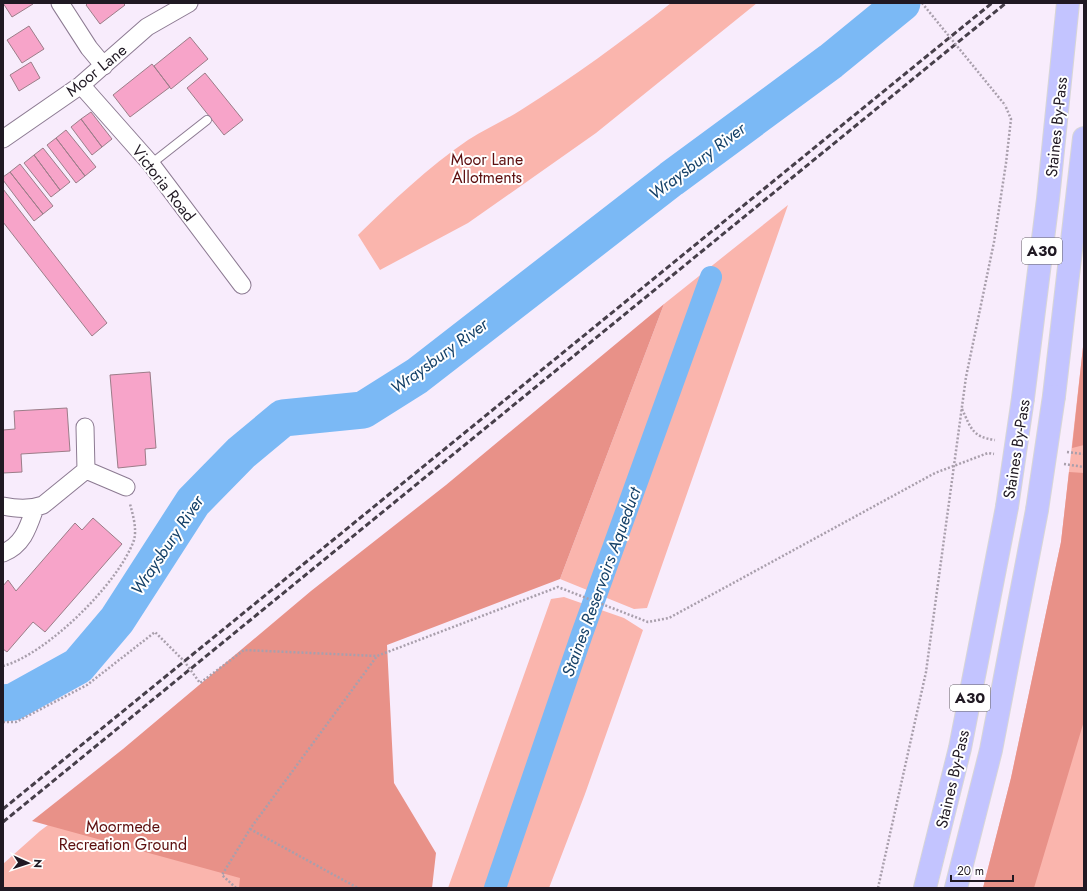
<svg xmlns="http://www.w3.org/2000/svg" width="1087" height="891" font-family="Jost,sans-serif">
  <style>
    .green { fill: #fab5ad }
    .forest { fill: #e89188 }
    .lines { fill: none; stroke-linecap: round; stroke-linejoin: round }
    .canal { stroke: #7bb9f5; stroke-width: 22 }
    .river { stroke: #7bb9f5; stroke-width: 37 }
    .building { fill: #f7a4c9; stroke: #9c7d89 }
    .service-casing { stroke: #8c7a92; stroke-width: 10 }
    .minor-casing { stroke: #8c7a92; stroke-width: 19 }
    .trunk-casing { stroke: #d7d6d7; stroke-width: 24 }
    .path { stroke: #a99fac; stroke-width: 2.5; stroke-dasharray: 2 2; stroke-linecap: butt }
    .service { stroke: #fff; stroke-width: 8 }
    .minor { stroke: #fff; stroke-width: 17 }
    .trunk { stroke: #c3c4ff; stroke-width: 22 }
    .rail { stroke: #473f4a; stroke-width: 3; stroke-dasharray: 6 3; stroke-linecap: butt }
    .trunk-bridge-casing { stroke: #d7d6d7; stroke-width: 24; stroke-linecap: butt }
    .path-bridge { stroke: #a99fac; stroke-width: 2.5; stroke-dasharray: 2 2; stroke-linecap: butt }
    .trunk-bridge { stroke: #c3c4ff; stroke-width: 22 }
    .labels { text-anchor: middle; stroke-width: 4; stroke-linejoin: round; paint-order: stroke }
    .shield { fill: #fff; stroke: #635e65; stroke-width: 1 }
    .shield-label { font-size: 15px; font-weight: bold; fill: #201923 }
    .street-label { font-size: 16px; fill: #201923; stroke: #fff }
    .park-label { font-size: 16px; fill: #5d0f0f; stroke: #fff }
    .water-label { font-size: 17px; font-style: italic; fill: #164269; stroke: #fff }
  </style>
  <rect width="100%" height="100%" fill="#f8ecfc"/>
  <path class="green" d="M671,3H757L596,133L468,223L380,270L358,235C393,201 428,167 468,140C485,129 504,121 521,110C573,77 623,41 671,3Z
    M788,205L647,608L634,609L560,579L664,304Z
    M1084,338V888H983L1011,778L1061,542Z
    M564,597L624,618L643,630L585,794L549,888H448L551,599Z
    M123,769L282,888H3V864L40,831Z"/>
  <path class="forest" d="M664,304L560,579L387,645L394,783L436,853L432,888H239L240,878L32,821L123,749L311,591L446,485Z
    M1084,338V445L1072,448Z
    M1069,472L1084,473V721L1034,888H983L1011,778L1061,542Z"/>
  <g class="lines">
    <path class="canal" d="M495,888L582,634L711,277"/>
    <path class="river" d="M3,703L13,702L78,666L117,620L193,502L241,453L283,418L363,410L417,376L671,179L831,61L902,3"/>
  </g>
  <path class="building" d="M3,3H32L33,4L12,17Z
    M88,3H123L125,5L100,24L86,5Z
    M29,26L44,49L22,63L7,40Z
    M190,37L208,59L171,89L154,66Z
    M31,62L40,78L19,91L10,75Z
    M152,64L170,87L130,117L113,95Z
    M205,73L243,120L224,135L187,88Z
    M91,112L112,139L102,147L81,119Z
    M81,119L102,147L92,155L71,127Z
    M66,130L96,167L85,176L56,138Z
    M56,138L85,176L76,183L47,145Z
    M43,148L70,182L60,190L34,155Z
    M34,155L60,190L51,197L24,163Z
    M20,164L53,206L43,214L10,172Z
    M10,172L43,214L34,221L3,180V177Z
    M3,189L107,323L92,336L3,222Z
    M150,372L156,448L145,449L146,465L118,468L110,375Z
    M67,408L70,451L21,454L22,472L3,473V430L15,429L14,411Z
    M93,518L122,544L45,632L33,622L7,652L3,649V586L8,580L16,591L75,523L82,530Z"/>
  <g class="lines">
    <g class="service-casing">
      <path id="service" d="M151,164L207,120"/>
    </g>
    <g class="minor-casing">
      <path id="minor" d="M60,3L89,48L104,66
        M81,85L151,164L242,285
        M3,139L81,85L147,27L189,3
        M85,427L86,470
        M3,506C17,509 29,510 43,505L86,470L126,487
        M3,553C23,545 28,528 35,508"/>
    </g>
    <g class="trunk-casing">
      <path id="trunk" d="M1054,396L1084,138
        M1023,398L1048,199L1068,3
        M925,888L960,748L1007,507
        M956,888L991,750L1037,510"/>
    </g>
    <path class="path" d="M962,409C971,428 972,437 995,440
      M1067,452L1084,454
      M1064,464L1084,467
      M3,666C47,654 119,583 134,540C137,529 133,515 130,504
      M3,722H16L87,685L155,632L184,661L200,683L244,650L377,656
      M250,829L358,888
      M236,888L222,875L250,829L377,656L558,587L648,622L669,618L935,473L988,453L994,454
      M878,888L926,672L966,377L994,242L1006,163L1011,119L1005,105"/>
    <use href="#service" class="service"/>
    <use href="#minor" class="minor"/>
    <use href="#trunk" class="trunk"/>
    <path class="rail" d="M3,809L992,3
      M3,822L1006,3"/>
    <g class="trunk-bridge-casing">
      <path id="trunk-bridge" d="M1007,507L1023,398
        M1037,510L1054,396"/>
    </g>
    <path class="path-bridge" d="M922,3L1005,105"/>
    <use href="#trunk-bridge" class="trunk-bridge"/>
  </g>
  <g class="labels">
    <g class="shield">
      <rect x="1022" y="238" width="40" height="26" rx="3"/>
      <rect x="950" y="685" width="40" height="26" rx="3"/>
    </g>
    <g class="shield-label">
      <text x="1042" y="256">A30</text>
      <text x="970" y="703">A30</text>
    </g>
    <g class="street-label">
      <text transform="translate(96 70) rotate(-39)" y="6">Moor Lane</text>
      <text transform="translate(1056 127) rotate(-84)" y="6">Staines By-Pass</text>
      <text transform="translate(164 183) rotate(52)" y="6">Victoria Road</text>
      <text transform="translate(1016 449) rotate(-81)" y="6">Staines By-Pass</text>
      <text transform="translate(952 779) rotate(-77)" y="6">Staines By-Pass</text>
    </g>
    <g class="park-label">
      <text x="487" y="165">Moor Lane<tspan x="487" dy="18">Allotments</tspan></text>
      <text x="123" y="832">Moormede<tspan x="123" dy="18">Recreation Ground</tspan></text>
    </g>
    <g class="water-label">
      <text transform="translate(697 161) rotate(-37)" y="6">Wraysbury River</text>
      <text transform="translate(439 356) rotate(-36)" y="6">Wraysbury River</text>
      <text transform="translate(167 545) rotate(-56)" y="6">Wraysbury River</text>
      <text transform="translate(601 582) rotate(-70)" y="6">Staines Reservoirs Aqueduct</text>
    </g>
  </g>
  <rect width="1087" height="891" fill="none" stroke="#201923" stroke-width="8"/>
  <g transform="translate(28 863) rotate(93)" stroke="#ffffff" stroke-width="3" paint-order="stroke">
  <path d="M0-3L7 15L0 10L-7 15Z" fill="#201923"/>
  <text y="-6" font-size="11" font-weight="bold" text-anchor="middle" fill="#201923">N</text>
  </g>
  <path d="M951 875v6h62v-6" fill="none" stroke="#201923" stroke-width="2"/>
  <text x="957" y="875" font-size="12" fill="#201923" stroke="#ffffff" stroke-width="3" paint-order="stroke">20 m</text>
</svg>
